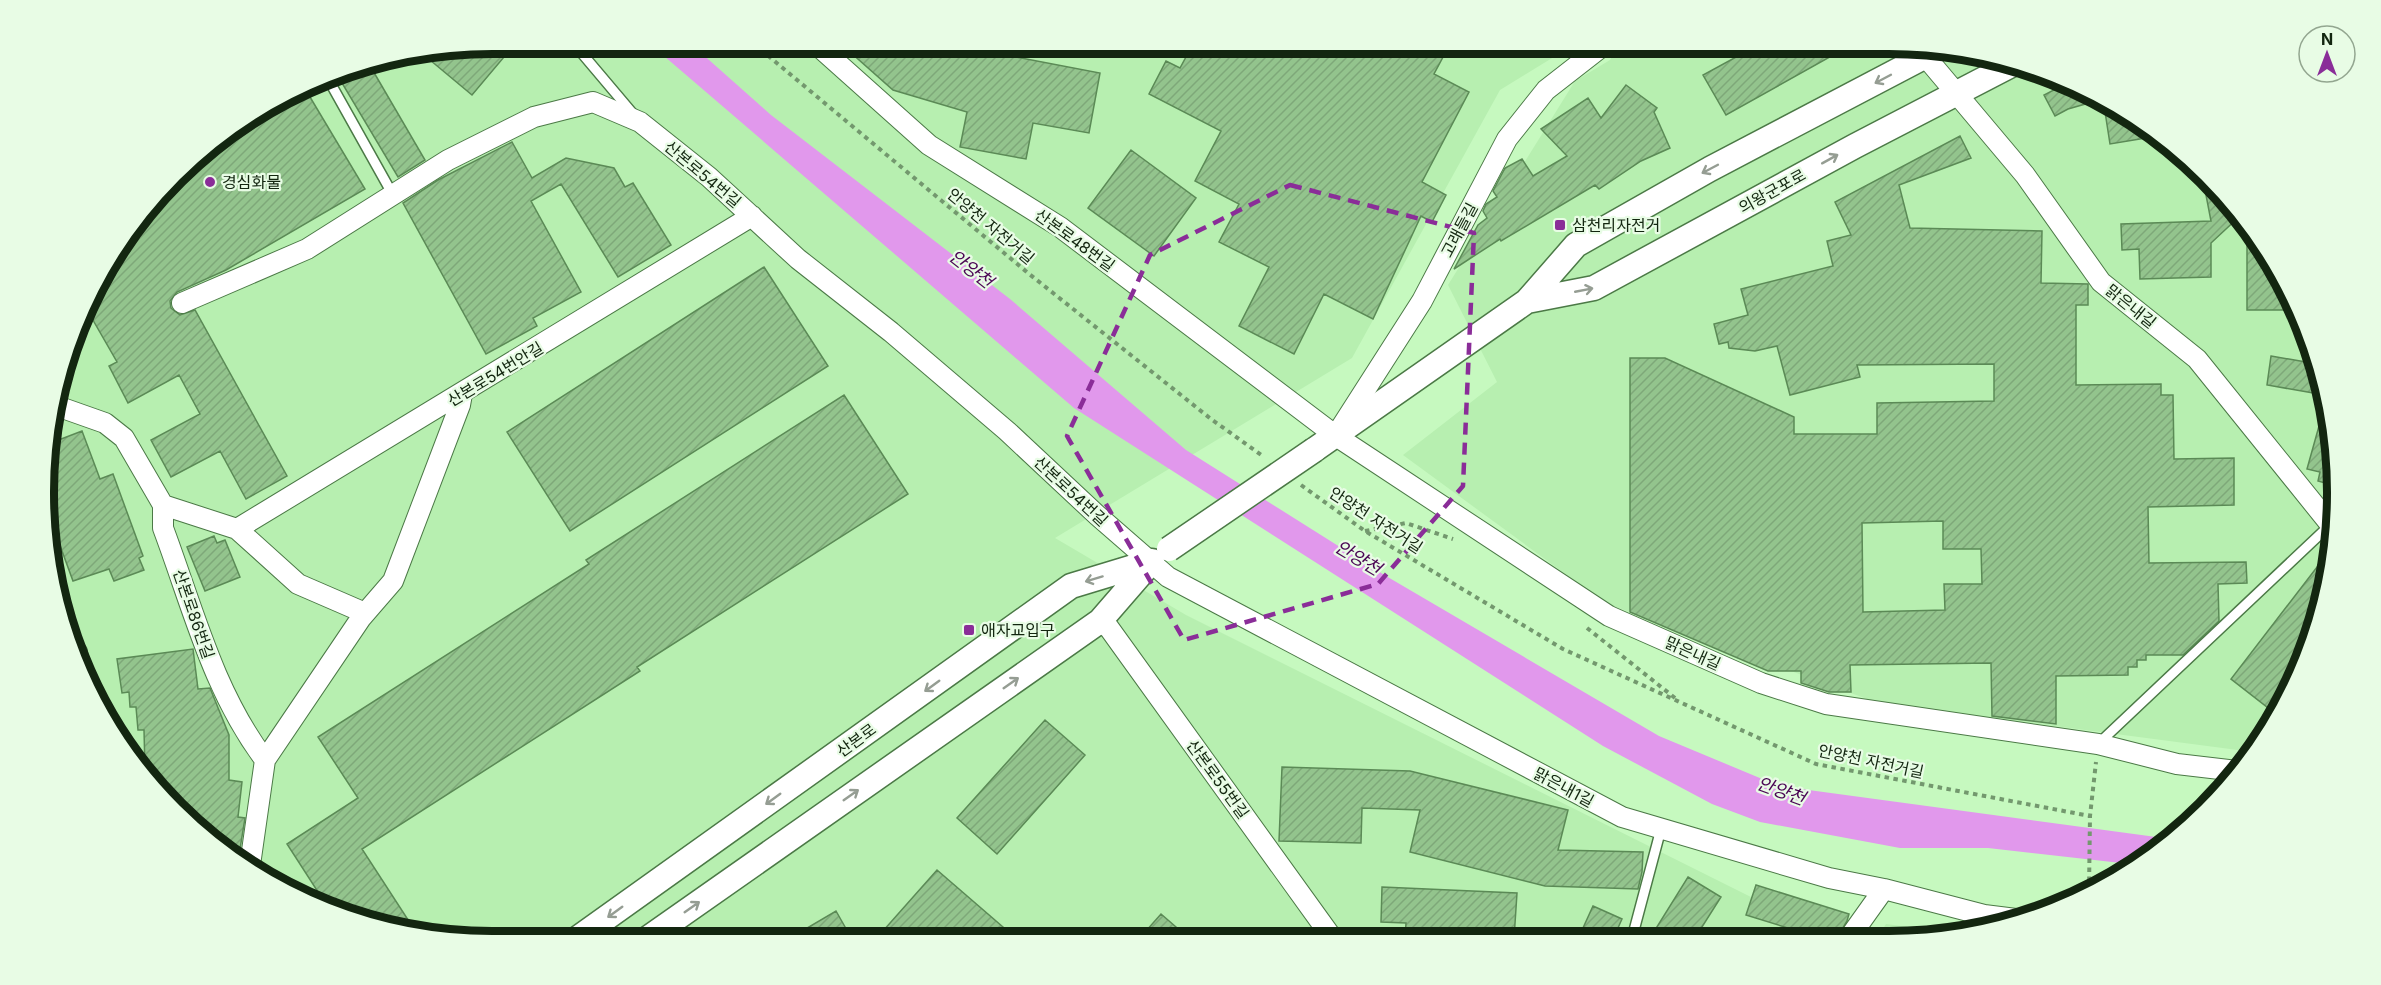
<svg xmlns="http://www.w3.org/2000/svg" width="2381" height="985" font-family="Inter,'Noto Sans KR',sans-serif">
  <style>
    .built { fill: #b7efb0 }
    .water { fill: #e198ec }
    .building { fill: url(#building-hatch); stroke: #5b8a56; stroke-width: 1.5; fill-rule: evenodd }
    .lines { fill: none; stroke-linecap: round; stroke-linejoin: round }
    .service-casing { stroke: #4b7946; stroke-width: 12 }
    .minor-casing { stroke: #4b7946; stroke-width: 22 }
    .tertiary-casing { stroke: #4b7946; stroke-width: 27 }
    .path { stroke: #73986e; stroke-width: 4; stroke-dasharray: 4.5 4.5; stroke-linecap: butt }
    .service { stroke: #fff; stroke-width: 9 }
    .minor { stroke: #fff; stroke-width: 20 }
    .tertiary { stroke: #fff; stroke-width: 24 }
    .tertiary-bridge-casing { stroke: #4b7946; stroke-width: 27; stroke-linecap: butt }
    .tertiary-bridge { stroke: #fff; stroke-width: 24 }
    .oneway { stroke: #959d93 }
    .marked { fill: none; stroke: #8a2d98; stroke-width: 4.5; stroke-dasharray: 12 8; stroke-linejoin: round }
    .poi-dot { fill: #8a2d98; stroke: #e8fce5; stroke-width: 2 }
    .labels { text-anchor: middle; stroke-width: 4.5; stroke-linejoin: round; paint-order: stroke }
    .street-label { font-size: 16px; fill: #132610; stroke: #e8fce5 }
    .poi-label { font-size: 16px; fill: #132610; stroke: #e8fce5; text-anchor: start }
    .water-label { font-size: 18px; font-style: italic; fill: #4a0554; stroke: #e8fce5 }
    .rim { fill: none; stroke: #132610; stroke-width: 8 }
  </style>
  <defs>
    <pattern id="building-hatch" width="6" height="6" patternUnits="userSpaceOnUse" patternTransform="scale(1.5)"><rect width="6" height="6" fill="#93c48d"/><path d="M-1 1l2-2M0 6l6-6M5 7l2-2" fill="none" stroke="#7ea879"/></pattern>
  </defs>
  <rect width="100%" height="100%" fill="#c6f9bf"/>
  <path class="built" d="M493,44H1575L1500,90L1352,358L1055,538L1186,615L1831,937L493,941L349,918L219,849L119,742L78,664L52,580L47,434L67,348L103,268L197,155L268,103L348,67Z
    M1619,44H1888L2032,67L2113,103L2184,155L2244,219L2291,294L2322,376L2337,463L2334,551L2314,636L2262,742L2253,752L1878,703L1605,603L1403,455L1497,382L1448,285L1575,81L1610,60Z
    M1886,924L1961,934L1947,938H1877Z"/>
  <path class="water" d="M650,44H691L771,115L1010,299L1186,450L1386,576L1659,736L1779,786L2171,839L2130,864L1988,848H1900L1760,822L1712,804L1603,746L1074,408Z"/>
  <path class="building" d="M492,44H515L472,95L424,55Z
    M841,44H959V46L1100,73L1089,133L1033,123L1026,159L960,147L967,112L893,90Z
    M1193,44H1450L1434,74L1469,92L1422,182L1446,195L1432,222L1421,216L1373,319L1324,294L1294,354L1239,326L1269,267L1219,242L1239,204L1195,181L1221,131L1149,94L1166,61L1180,68Z
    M1760,44H1853L1726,115L1703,75Z
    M369,64L425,160L398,177L336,73Z
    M2067,83L2113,103L2158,136L2110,144L2103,99L2068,109L2055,116L2044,95Z
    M1626,85L1657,108L1654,112L1670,148L1641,161L1599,189L1595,185L1501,241L1500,239L1454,269L1478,225L1487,218L1483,211L1486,204L1497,197L1493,191L1505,168L1522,159L1533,176L1567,156L1541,129L1588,98L1601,118Z
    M304,87L365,189L226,270L177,292L170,301L171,308L180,315L195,310L287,476L246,499L220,451L171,477L151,440L200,414L179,375L128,403L109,366L117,362L86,308L103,268L197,155L268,103Z
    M1960,136L1971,158L1899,185L1910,228L2042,231L2041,283L2088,284V305H2076V385L2161,384V395H2173L2174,459L2234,458V505L2148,507L2149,563L2246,562L2247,583L2218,584L2219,621L2183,655H2146V660H2137V667H2128V675L2056,676V724L1992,716L1991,663L1850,665L1851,692H1829L1801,683V671H1768L1630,612V358H1665L1794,417V434H1877V403L1994,401V364L1857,365L1860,377L1790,395L1777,346L1755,351L1729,348L1728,342L1719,344L1714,324L1748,315L1741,289L1833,266L1827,241L1851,235L1835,202ZM1943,521V549H1981L1982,584H1944L1945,610L1863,612L1862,523Z
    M512,142L532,178L566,158L614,168L625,187L633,183L671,245L618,277L561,184L531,201L581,292L533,318L537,326L486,354L403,203L438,180Z
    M1131,150L1196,198L1154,256L1088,208Z
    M2202,174L2241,215L2211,243V277L2140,279L2139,249L2122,250L2121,224L2211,221Z
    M2247,222L2291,294L2297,310H2247Z
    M764,267L828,366L570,531L507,432Z
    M2271,356L2317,364L2325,395L2267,385Z
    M844,395L908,494L637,667L640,671L362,849L414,929L348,918L313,899L320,895L287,844L358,798L318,737L589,564L586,560Z
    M2326,401L2337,463L2336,486L2318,481L2320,472L2307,469Z
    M82,431L100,479L113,474L143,556L139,558L144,570L114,581L109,569L73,581L50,518L48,444Z
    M214,536L217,543L225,540L240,577L205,591L187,547Z
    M2334,545L2314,636L2276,714L2231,679Z
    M193,649L198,689L210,688L229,735V780L242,782L238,817L245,818L239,855L219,849L145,770L144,730H138L136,707H130L129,692L122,693L117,659Z
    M1045,720L1085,755L997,854L957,818Z
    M1282,767L1410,771L1568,810L1558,850L1643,852L1642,872L1638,889L1545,886L1410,852L1420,810L1362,808L1361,843L1279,841Z
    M937,870L1018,940H875Z
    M1688,877L1721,897L1695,938H1650Z
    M1756,885L1849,914L1847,921L1837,938H1820L1746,915Z
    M1382,887L1517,893L1514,939H1405L1406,923L1381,922Z
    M1593,906L1622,919L1613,939H1578Z
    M836,911L853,941H785Z
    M1161,914L1191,940H1138Z"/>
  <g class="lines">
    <g class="service-casing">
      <path id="service" d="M574,44L634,115
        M327,77L393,195
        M2098,744L2331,524L2335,510
        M1632,938L1661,829"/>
    </g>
    <g class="minor-casing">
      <path id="minor" d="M816,44L929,145L1060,227L1336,436L1609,616L1761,683L1826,704L2098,744L2177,764L2237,771
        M1919,49L2025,175L2101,282L2197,359L2334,529
        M182,303L307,249L448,160L534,117L593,102L640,122L709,177L798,259L891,332L1007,431L1098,516L1168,577L1622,817L1829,878L1884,889L1984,915L2016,919
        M54,405L105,423L124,438L163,505V528C193,608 213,691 265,760L250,865
        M1340,429L1422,301L1507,139L1546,90L1605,44
        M163,505L237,529L298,584L365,613
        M237,529L752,216
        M1100,621L1109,628L1333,939
        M73,650L77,652L80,669
        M265,760L361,618L393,581L460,405L462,394
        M1849,938L1884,889"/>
    </g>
    <g class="tertiary-casing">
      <path id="tertiary" d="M1527,301L1594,288L1855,146L2013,64
        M1314,450L1527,301L1576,245L1710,169L1935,51
        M574,941L1071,586L1150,562
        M644,941L1100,621L1152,561"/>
    </g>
    <path class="path" d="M754,44L1028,273L1211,419L1264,457
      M1301,485L1365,531L1563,649L1816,764L2090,816
      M1365,531L1406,523L1453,539
      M1587,628L1675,698
      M2089,882L2099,883
      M2089,890L2090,816L2096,762"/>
    <use href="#service" class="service"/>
    <use href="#minor" class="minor"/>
    <use href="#tertiary" class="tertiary"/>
    <g class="tertiary-bridge-casing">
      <path id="tertiary-bridge" d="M1169,549L1314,450"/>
    </g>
    <use href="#tertiary-bridge" class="tertiary-bridge"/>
  </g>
  <defs><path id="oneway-shaft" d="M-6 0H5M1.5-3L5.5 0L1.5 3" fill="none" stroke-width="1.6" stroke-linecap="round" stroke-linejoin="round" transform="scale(1.5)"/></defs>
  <g class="oneway">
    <use href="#oneway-shaft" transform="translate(1883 79) rotate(152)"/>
    <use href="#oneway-shaft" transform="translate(1830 159) rotate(-29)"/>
    <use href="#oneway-shaft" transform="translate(1710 169) rotate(152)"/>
    <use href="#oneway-shaft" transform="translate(1584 290) rotate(-11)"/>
    <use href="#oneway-shaft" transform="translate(1094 579) rotate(163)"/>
    <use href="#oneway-shaft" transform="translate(1011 683) rotate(-35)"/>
    <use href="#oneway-shaft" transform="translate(932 686) rotate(144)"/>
    <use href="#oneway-shaft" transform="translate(851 795) rotate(-35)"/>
    <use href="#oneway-shaft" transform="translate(773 799) rotate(144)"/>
    <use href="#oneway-shaft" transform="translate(692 907) rotate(-35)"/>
    <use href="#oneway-shaft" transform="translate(615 912) rotate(144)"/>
  </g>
  <path class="marked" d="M1290,185L1474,233L1463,486L1378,584L1184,640L1067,436L1150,255Z"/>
  <g class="poi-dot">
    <circle cx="210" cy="182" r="6"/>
    <rect x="1554" y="219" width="12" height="12" rx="3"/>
    <rect x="963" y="624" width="12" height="12" rx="3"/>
  </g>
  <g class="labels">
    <g class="street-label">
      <text transform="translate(703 174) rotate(40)" y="6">산본로54번길</text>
      <text transform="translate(1772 191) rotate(-29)" y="6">의왕군포로</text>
      <text transform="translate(991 226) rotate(40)" y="6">안양천 자전거길</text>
      <text transform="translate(1459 230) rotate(-62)" y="6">고래들길</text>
      <text transform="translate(1075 240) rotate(36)" y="6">산본로48번길</text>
      <text transform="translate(2131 306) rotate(39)" y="6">맑은내길</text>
      <text transform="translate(495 374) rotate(-31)" y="6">산본로54번안길</text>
      <text transform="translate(1071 491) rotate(43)" y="6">산본로54번길</text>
      <text transform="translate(1376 520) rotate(33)" y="6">안양천 자전거길</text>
      <text transform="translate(194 614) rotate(71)" y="6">산본로86번길</text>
      <text transform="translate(1693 653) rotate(24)" y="6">맑은내길</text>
      <text transform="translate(856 740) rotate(-36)" y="6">산본로</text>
      <text transform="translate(1871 761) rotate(12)" y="6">안양천 자전거길</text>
      <text transform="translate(1218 779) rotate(54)" y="6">산본로55번길</text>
      <text transform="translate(1564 787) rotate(28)" y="6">맑은내1길</text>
    </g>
    <g class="poi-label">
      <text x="222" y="188">경심화물</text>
      <text x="1572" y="231">삼천리자전거</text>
      <text x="981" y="636">애자교입구</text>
    </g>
    <g class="water-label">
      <text transform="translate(971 269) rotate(38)" y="6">안양천</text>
      <text transform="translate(1358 558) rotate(31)" y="6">안양천</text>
      <text transform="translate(1781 791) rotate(20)" y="6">안양천</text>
    </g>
  </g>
  <path d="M0 0H2381V985H0ZM492 54H1889A438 438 0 0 1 2327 492V493A438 438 0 0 1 1889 931H492A438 438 0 0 1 54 493V492A438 438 0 0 1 492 54Z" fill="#e8fce5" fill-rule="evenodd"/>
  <path class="rim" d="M492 54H1889A438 438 0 0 1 2327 492V493A438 438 0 0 1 1889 931H492A438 438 0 0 1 54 493V492A438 438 0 0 1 492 54Z"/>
  <g transform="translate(2327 54)"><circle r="28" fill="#e8fce5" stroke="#93a690" stroke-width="1.5"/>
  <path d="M0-4.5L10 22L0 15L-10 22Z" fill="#8a2d98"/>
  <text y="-9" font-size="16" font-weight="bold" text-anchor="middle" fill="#132610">N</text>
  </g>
</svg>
